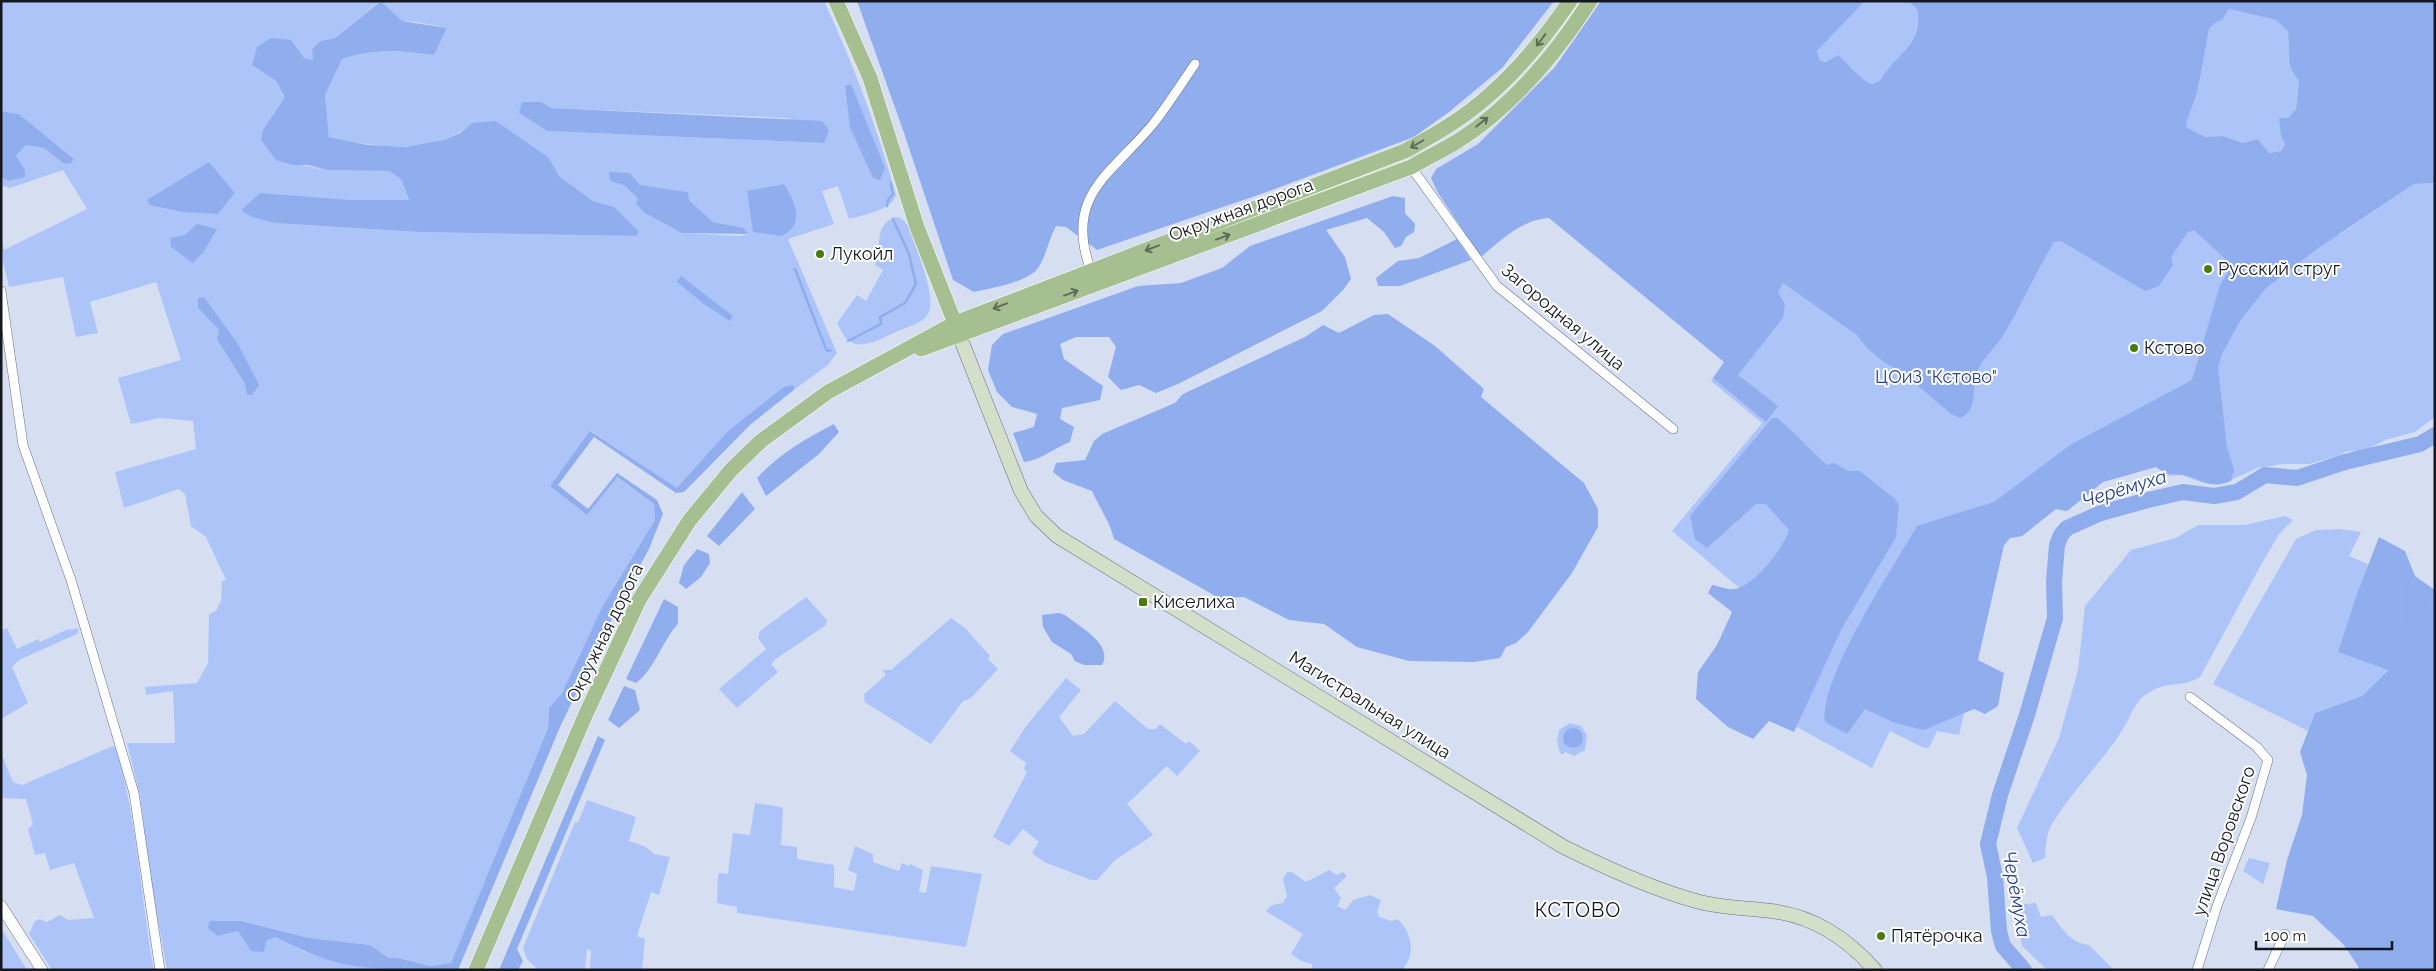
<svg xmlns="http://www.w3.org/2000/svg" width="2436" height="971" font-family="Raleway,sans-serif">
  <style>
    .green { fill: #adc4f9; fill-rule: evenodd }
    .forest { fill: #90adee; fill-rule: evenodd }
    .water { fill: #8faced }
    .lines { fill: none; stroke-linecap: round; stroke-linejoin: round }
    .stream { stroke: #8faced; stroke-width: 2.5 }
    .river { stroke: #8faced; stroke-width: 16 }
    .minor-casing { stroke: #687080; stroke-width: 10 }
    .tertiary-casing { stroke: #687080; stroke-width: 12 }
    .secondary-casing { stroke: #687080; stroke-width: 15 }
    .primary-casing { stroke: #fff; stroke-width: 16 }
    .minor { stroke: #fff; stroke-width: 9 }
    .tertiary { stroke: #fff; stroke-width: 11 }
    .secondary { stroke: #d3dfc8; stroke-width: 14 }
    .primary { stroke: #a6bf91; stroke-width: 15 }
    .oneway { stroke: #5d6b58 }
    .poi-dot { fill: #497c0c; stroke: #fff; stroke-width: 2 }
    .labels { text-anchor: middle; stroke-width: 4; stroke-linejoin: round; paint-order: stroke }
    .street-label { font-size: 18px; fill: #14171e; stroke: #fff }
    .poi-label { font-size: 18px; fill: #14171e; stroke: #fff; text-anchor: start }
    .park-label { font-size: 18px; fill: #2a4592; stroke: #fff }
    .water-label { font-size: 19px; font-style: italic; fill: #26418d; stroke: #fff }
    .quarter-label { font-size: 20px; letter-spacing: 1px; fill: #14171e; stroke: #fff }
  </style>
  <rect width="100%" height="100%" fill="#d6dff2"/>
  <path class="green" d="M1,1H380L335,38L320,41L312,49L313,60L304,58L252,65L276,81L285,97L263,130L276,160L327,170L389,171L401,179L409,201L353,200L260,193L241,210L253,217L274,223L419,232L636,236L614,207L593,201L559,176L549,158L472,123C432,157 376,147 329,137L325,95L342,59C377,48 399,51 434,55L447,28L417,22L401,21L381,1H824C854,66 877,127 896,195C891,211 863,215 849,219L838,186L822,191L834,224L788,239L837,353L828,365L795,389L793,385L727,432L677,489L591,431L550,486L587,515L616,477L654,504L655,520L603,605L562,693L549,708L548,728L451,963L431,966L398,958H389L370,945L309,938L241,921L218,936L238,931L266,941L275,937L305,952L386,970H167L151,881L140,795L127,743H175L173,691L146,695L145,687L197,683L208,663L209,614L216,611L221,601L222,581L226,580L206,537L191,526L185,494L179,489L124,508L115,472L196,449L193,421L160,418L131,424L118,378L181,360L156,282L90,302L98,333L76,337L63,277L9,287L1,252V236L4,250L87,209L63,170L10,188L1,185V177L8,181L25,170L16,156L26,145L44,148L63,163L74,159L19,114L1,111ZM541,102L552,108L788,118L824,143L547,131L519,113ZM630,173L640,185L688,192V199L713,222L744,228L748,234L741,236L682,233L624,185ZM226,183L235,193L218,214ZM198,308L238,344L247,395L245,384L218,339L219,330Z
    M1865,1H1911V4L1917,9C1923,45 1895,53 1880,81L1871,84L1858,77L1852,68L1820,60L1817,51Z
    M2229,9L2276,20L2289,31C2290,52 2283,64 2299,81L2296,109L2288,118L2281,136L2285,144L2281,151L2269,153L2258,139L2243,143L2223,136L2205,137L2186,127C2187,116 2194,105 2197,94C2202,73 2205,51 2209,29C2217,20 2221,21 2229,9Z
    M2435,183V417L2415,432L2385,440L2363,452L2347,451L2338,456L2309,464H2283L2257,468L2220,485L2203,483L2182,475L2169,476L2156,467L2103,482L2067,511L2056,509L2022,536L2010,538L2004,545L1959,735L1937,731L1929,748H1924L1890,731L1872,768L1793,725L1823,659L1672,531L1762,423L1711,381L1727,359L1781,248L1886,207L2339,235L2414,184Z
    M895,217L901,218L908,225C914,244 938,297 928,314C923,323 907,327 898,331C885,337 870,346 855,344L846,339L837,323L857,295L866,301L883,270L875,265C883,247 872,227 895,217Z
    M2285,516L2293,520L2279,534L2261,565L2200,677C2182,688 2166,681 2150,692C2137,699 2133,710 2127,722C2106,760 2074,787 2052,824C2046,834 2046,846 2045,858L2033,863L2017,828L2059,738L2078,670L2085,606L2131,550L2176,538L2198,525H2245Z
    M2340,529L2361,532L2349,556L2368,564L2338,652L2388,669L2362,696L2315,713L2308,731L2213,684L2296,539L2316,530Z
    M806,597L827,620L826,625L776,659L771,664L778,672L737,708L719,689L766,649L758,638L760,631Z
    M951,618L965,628L990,656L988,659L998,669L970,699L963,701L931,744L865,702L864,694L886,675L882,670H891Z
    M7,628L17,649L38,639L40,642L66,630L79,628L77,634L19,660L12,667L28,703L1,719V631Z
    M1066,678L1081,690L1059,717L1073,736L1084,734L1115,701L1148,729H1156L1160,724L1186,744L1189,741L1200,751L1177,776L1167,766L1127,804L1153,835L1115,860L1097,880H1091L1044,862L1032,853L1039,842L1023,829L1009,846L993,837L1027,772L1024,769L1026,763L1010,751L1026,726Z
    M1570,723L1581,726L1587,735L1585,750L1574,756L1565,752L1563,755L1560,753L1557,742L1559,730Z
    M113,746L116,748C138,822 140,895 154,970H52L29,934L35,921L40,919L47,922L60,915L68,920L94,918L74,863L50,870L45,853L35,855L28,829L33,824L26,799L1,798V753L13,782L22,785Z
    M587,800L636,817L629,841L646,847L654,854L670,857L659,895L651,892L637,936L645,939L642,970H590L591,951L587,949L585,970H538L527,959L523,948L575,822L578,823Z
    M755,803L781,807L783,809L781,845L797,847V859L834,865V887L854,891L857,874L848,870L855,846L873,854V862L899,871L902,863L908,866L910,864L923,870L919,892L926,893L931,866L982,874L966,947L737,913V907L717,903L718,876L719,873L728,874L733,833L750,835Z
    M2249,858L2270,863L2263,884L2243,871Z
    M1329,870L1337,875L1343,872L1347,876L1334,888L1341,898L1337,906L1346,910L1353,900L1370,895L1381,900L1377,912L1379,917L1392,921L1397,919C1406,925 1414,944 1410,955C1409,960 1405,965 1403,970H1312V964L1301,961L1291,954L1303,934L1266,911L1272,905L1283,903L1287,896L1283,879L1287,872H1292L1306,882Z
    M2036,903L2041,917L2052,915C2062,929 2071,943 2089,945L2114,970H2047L2022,946L2014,905Z
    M1,928L27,970H1Z"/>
  <path class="forest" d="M381,1L402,21L447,28L434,55C400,51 376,48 342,59L325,95L329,137L368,145L406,147L443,140L460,133L472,123L496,121L549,158L559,176L593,201L614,207L639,232L636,236L419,232L274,223L252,217L241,210L260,193L353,200H409L401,179L389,171L327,170L308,165H293L276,160L261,140L263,130L285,97L276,81L252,65L257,47L271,38L291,40L304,58L313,60L312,49L320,41L335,38Z
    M857,1H1554L1502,68L1449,112L1414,137L1264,193L1097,250L1066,227L1056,226C1049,239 1047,252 1040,265C1032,282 991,288 974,292L953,280L903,130Z
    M1601,1H1865L1817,51L1820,60L1826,62L1838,55C1850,65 1857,77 1871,84L1880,81C1896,52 1924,45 1917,9L1911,4V1H2435V183L2414,184L2317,249L2266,288L2240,321L2222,354L2218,368L2227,447L2234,470L2231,481C2207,490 2203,478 2182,475C2166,473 2171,477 2156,467L2103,482L2067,511L2056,509L2022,536L2010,538L2004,545L1978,660L2004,673L1998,706L1985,714L1974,709L1924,730L1895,723L1865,709L1847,734L1825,722C1819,678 1893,568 1917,526L1994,502L2070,445L2192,380L2220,285L2232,265L2194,230L2187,233L2171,257L2173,265L2159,286L2145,291L2061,241L2054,242C2036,272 2022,304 2004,334C1997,346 1985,355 1979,368C1970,384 1980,410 1960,418L1951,414L1902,372L1885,363L1868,349L1857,335L1783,283L1778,292L1785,305L1783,318L1738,375L1778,406L1766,422L1713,378L1724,362L1549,218C1521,220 1501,240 1481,257L1438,193L1431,178L1436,169L1478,144L1555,67ZM2229,9L2276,20L2288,31C2291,52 2283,63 2299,81L2296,109L2288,118H2279L2281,136L2285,144L2281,151L2269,153L2258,139L2243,143L2223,136L2205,137L2186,127C2187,117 2194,104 2197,93C2202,72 2205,50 2209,29L2215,23L2222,20Z
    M851,84L885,168L880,180L873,178L850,127L845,86Z
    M522,102H541L552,108L822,121L829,130L824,143L547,131L519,113Z
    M1,111L19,114L74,159L70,164L63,163L44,148L26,145L16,156L25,170V177L8,181L1,177Z
    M209,162L235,193L218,214L183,212L150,205L147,200Z
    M609,172L630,173L640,185L688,192L689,200L713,222L744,228L748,234L682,233L645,213L636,204L638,198L624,185L610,181Z
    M784,184C794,200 807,225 781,236L753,232L747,191Z
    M1393,196L1405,198V213L1415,224L1414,232L1406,237L1401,246L1395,248L1384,232L1367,218L1326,230L1345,257L1351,279L1343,290L1322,311L1178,384L1156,393L1139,385L1121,390L1108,377L1116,347L1109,337H1076L1060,344L1064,359L1103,386L1100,400L1062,408L1060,419L1074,427L1070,442C1054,448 1041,460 1024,462L1013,433L1034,427L1037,414L1012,407L997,392L988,370L992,345L1003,334L1138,286L1181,283L1222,268L1250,246Z
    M197,224L217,229L204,251L193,263L171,247L170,238L185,235Z
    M1457,239L1471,260L1400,286H1378L1376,278L1398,261L1419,258Z
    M681,276L733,316L730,321L704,304L677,282Z
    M204,297L238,344L259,385L252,395H247L245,384L217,339L219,330L198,308V298Z
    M1388,314L1435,346L1484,389L1481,397L1584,483L1598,509V527L1572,573L1528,632L1516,643L1506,647L1500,658L1474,662L1409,661L1357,647L1324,624L1289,620L1244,597L1219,598L1114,539C1110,522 1099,507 1092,491L1063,480L1053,472L1056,463L1085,460L1094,441L1102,434L1175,403L1183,394L1305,337L1323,325L1339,333L1374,315Z
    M793,385L795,389L751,424L684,492L676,493L594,437L558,485L588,509L617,473L657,500L663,514L649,549L622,598L560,727L458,970C421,970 379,971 343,964C319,958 297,948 275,937L266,941L264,952L251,951L238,931L218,936L208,928L210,921H241L309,938L370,945L389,958H398L431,966L451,963L548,728L549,708L562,693L603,605L655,520L654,504L617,477L587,515L550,486L590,431L677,488L727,432L784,387Z
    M1772,418H1777C1795,433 1809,449 1827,465L1834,463L1848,471H1860L1895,499L1899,505L1896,537L1841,630L1794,732L1769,721L1753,739L1728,727L1696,699L1698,672L1717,645L1732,612L1708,593L1712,585C1718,586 1728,590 1735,589C1755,585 1783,549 1789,530L1766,504H1756L1707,548L1695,539L1690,516Z
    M834,424L839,432L819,454L766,496L757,478C779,454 805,439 834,424Z
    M742,492L755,509L719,546L707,536Z
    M2379,537L2405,551L2415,576L2435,590V970H2359L2358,966L2343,944L2313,916L2276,909L2287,860L2302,815L2307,775L2300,752L2315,713L2362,696L2388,670L2338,652L2358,591Z
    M697,549L709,554L710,563L701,577L686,589L679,583L684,565Z
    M664,599L678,607V624C662,641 655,669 636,683L626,679Z
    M624,686L635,690L640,710L619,728L608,720Z
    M598,736L605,740L517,949L523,961L518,970H499Z"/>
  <path class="water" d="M2406,586L2420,590L2428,601L2423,619L2411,632L2403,617Z
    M1059,613L1065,615C1078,626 1114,644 1102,665H1084L1075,661L1071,654L1052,642L1043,627L1042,615Z
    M1563 738a10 10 0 1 1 20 0a10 10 0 1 1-20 0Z"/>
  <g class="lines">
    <path class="stream" d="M887,206L888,200L893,194L891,184
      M795,269L826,349L828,351L831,350
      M848,341L881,324L880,317L905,303L916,284L909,254L893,219"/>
    <path class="river" d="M2024,970L2003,946L1999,931L1995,877L1988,844L2000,795L2027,715L2055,618L2054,582L2057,545L2061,535L2067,528L2101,513L2148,500L2183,492L2214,496L2237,492L2265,475L2297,478L2345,462L2420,444L2435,435"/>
    <g class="minor-casing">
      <path id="minor" d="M1411,167L1497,286L1673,429
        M1091,271C1063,195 1111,175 1153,124C1168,105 1181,84 1195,64
        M1,291L23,445L71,580L134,793L160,970
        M2190,697L2257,747L2268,760L2251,818L2217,906L2197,970
        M2268,970L2285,934"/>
    </g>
    <g class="tertiary-casing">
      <path id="tertiary" d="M1,906L42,970"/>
    </g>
    <g class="secondary-casing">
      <path id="secondary" d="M959,335L1021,491L1036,516L1057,536L1562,846C1604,867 1649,888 1696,901C1721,908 1746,908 1771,911C1814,916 1847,938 1875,970"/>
    </g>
    <g class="primary-casing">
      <path id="primary" d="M836,1L870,78L917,227L958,331
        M921,349L1411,167C1427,158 1443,150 1458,141C1511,107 1556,54 1590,1
        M476,970L585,716L639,600L689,521L731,470L761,441L828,392L955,323L1405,151C1419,143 1434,135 1448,126C1496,96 1538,48 1570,1"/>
    </g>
    <use href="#minor" class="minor"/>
    <use href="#tertiary" class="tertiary"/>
    <use href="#secondary" class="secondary"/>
    <use href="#primary" class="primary"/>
  </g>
  <defs><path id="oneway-shaft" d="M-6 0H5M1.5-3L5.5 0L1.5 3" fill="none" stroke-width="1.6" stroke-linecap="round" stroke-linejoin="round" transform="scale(1.25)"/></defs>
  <g class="oneway">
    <use href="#oneway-shaft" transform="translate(1541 40) rotate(127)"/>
    <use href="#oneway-shaft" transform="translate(1482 122) rotate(-39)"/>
    <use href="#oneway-shaft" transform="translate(1417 144) rotate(150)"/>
    <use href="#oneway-shaft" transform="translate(1223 237) rotate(-20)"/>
    <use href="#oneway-shaft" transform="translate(1152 248) rotate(159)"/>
    <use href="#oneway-shaft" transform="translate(1071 293) rotate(-20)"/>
    <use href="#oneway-shaft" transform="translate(1000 306) rotate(159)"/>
  </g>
  <g class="poi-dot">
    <circle cx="820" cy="254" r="5"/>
    <circle cx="2208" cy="269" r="5"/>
    <circle cx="2134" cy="348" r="5"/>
    <rect x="1138" y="597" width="10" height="10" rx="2.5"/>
    <circle cx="1881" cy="936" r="5"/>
  </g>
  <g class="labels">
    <g class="street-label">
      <text transform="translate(1241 210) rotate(-20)" y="6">Окружная дорога</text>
      <text transform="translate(1563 317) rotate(40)" y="6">Загородная улица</text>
      <text transform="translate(605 633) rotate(-64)" y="6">Окружная дорога</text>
      <text transform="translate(1370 705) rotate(32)" y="6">Магистральная улица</text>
      <text transform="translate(2224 841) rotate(-71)" y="6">улица Воровского</text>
    </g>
    <g class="poi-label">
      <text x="830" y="260">Лукойл</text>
      <text x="2218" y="275">Русский струг</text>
      <text x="2144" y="354">Кстово</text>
      <text x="1153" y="608">Киселиха</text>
      <text x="1891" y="942">Пятёрочка</text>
    </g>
    <g class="park-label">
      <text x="1936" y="383">ЦОиЗ "Кстово"</text>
    </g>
    <g class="water-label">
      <text transform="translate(2124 488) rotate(-17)" y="7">Черёмуха</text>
      <text transform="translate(2017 894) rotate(80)" y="7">Черёмуха</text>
    </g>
    <g class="quarter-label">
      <text x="1578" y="917">КСТОВО</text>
    </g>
  </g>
  <rect width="2436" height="971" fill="none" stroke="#14171e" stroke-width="5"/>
  <path d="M2256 941v8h136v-8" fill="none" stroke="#14171e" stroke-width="2.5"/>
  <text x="2264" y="941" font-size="15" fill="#14171e" stroke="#ffffff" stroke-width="4" paint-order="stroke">100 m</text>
</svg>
